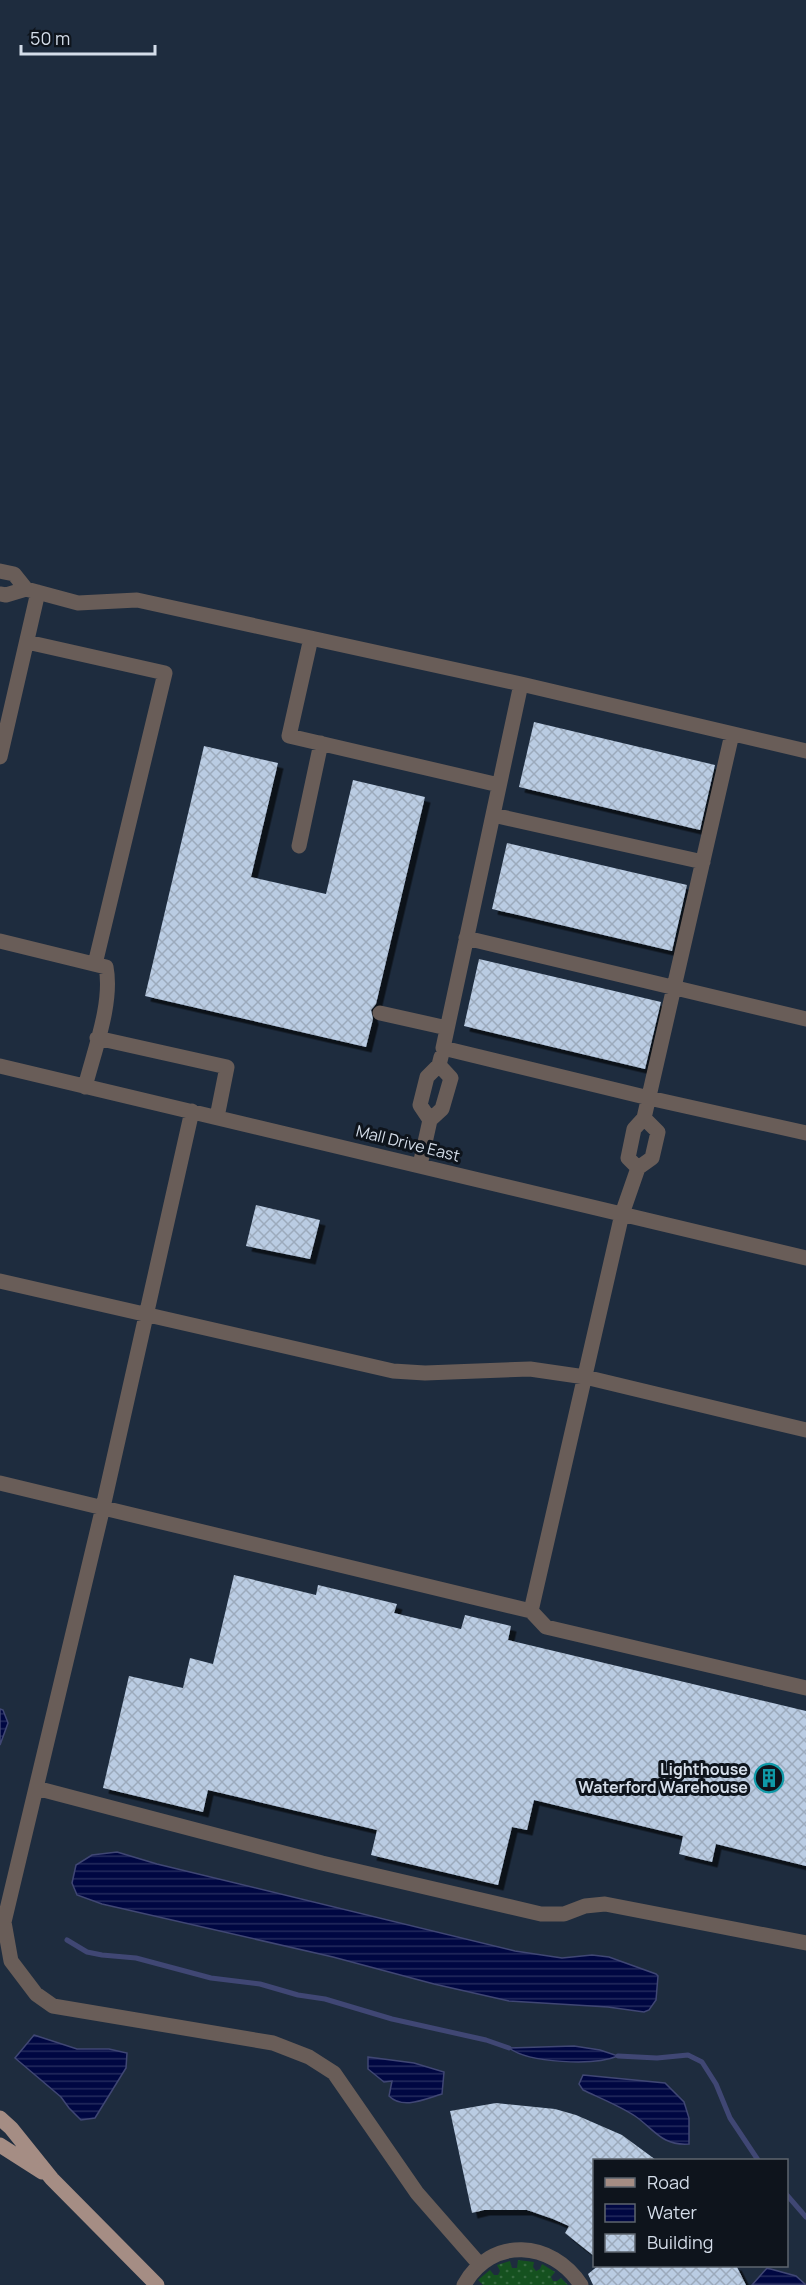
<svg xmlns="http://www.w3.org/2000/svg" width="806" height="2285" font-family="Manrope,sans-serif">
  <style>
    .grass { fill: url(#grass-dots) }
    .water { fill: url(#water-rules); stroke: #404774; stroke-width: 1.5 }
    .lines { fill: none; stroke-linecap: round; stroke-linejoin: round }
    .stream { stroke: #404774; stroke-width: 5 }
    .building { fill: url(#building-cross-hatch); filter: url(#shadow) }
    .minor { stroke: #695d58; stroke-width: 15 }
    .major { stroke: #a58d84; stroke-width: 15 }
    .labels { text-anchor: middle; stroke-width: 6; stroke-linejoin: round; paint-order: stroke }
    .street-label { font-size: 16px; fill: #d4dde9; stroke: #0e141c }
    .poi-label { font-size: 16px; font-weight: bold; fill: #d4dde9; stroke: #0e141c; text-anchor: end }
  </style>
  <defs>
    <pattern id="grass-dots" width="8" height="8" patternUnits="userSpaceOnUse" patternTransform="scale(1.5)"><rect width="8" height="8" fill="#15511f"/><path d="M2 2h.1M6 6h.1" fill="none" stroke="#366a40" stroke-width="1.8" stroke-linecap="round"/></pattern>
    <pattern id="water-rules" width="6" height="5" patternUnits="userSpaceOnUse" patternTransform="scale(1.5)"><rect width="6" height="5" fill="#000742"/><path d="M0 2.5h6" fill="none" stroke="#242b5d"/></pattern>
    <pattern id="building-cross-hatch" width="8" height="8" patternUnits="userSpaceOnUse" patternTransform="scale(1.5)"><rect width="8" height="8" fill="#bacce3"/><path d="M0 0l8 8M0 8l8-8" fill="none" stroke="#9caabc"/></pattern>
    <filter id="shadow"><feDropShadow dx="5.5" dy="5.5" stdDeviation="0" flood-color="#0009"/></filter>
  </defs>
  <rect width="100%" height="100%" fill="#1e2c3e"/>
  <path class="grass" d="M518,2260L534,2262L533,2267L536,2271L540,2269L542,2264L555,2272L551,2277L553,2281H557L561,2278L568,2285H483L478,2280L490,2270L494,2275H498L500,2271L497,2265L510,2261L512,2268H517Z"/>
  <path class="water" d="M0,1709L3,1710L8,1723L0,1745Z
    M117,1852L157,1864L515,1951L562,1958L592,1955L609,1957L656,1974L658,1976L656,2000L649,2010L644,2012L608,2007L509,2001L434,1984L333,1957L102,1904L77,1895L72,1883L76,1865L92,1855Z
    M34,2035L77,2049H109L127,2053L126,2068L95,2118L81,2120L69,2108L61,2097L15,2058Z
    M574,2046L600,2050L618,2056C594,2066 529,2063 509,2048Z
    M368,2057L414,2063L444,2072L442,2094C425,2099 403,2110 389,2096L392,2081L384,2082L368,2069Z
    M583,2075L665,2083L684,2102L689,2118V2144C662,2146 655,2130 635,2116C620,2106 600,2098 583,2090L579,2084Z
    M767,2268L796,2276L806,2285H752Z"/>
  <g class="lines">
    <path class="stream" d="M67,1940L87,1952L102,1955L136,1958L211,1978L260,1984L298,1995L325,1999L392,2019L486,2040L509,2048
      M618,2056L657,2058L688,2055L702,2062L716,2084L730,2118L758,2160
      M786,2194L806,2217"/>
  </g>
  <path class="building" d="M534,722L715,765L700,830L519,787Z
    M204,746L278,763L251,877L326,894L353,780L425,797L376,1004L371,1010L373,1019L366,1047L145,996Z
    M507,843L687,885L672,951L492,909Z
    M479,959L661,1002L645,1069L464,1026Z
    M256,1205L320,1220L310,1259L246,1246Z
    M234,1575L316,1595L318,1585L397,1604L394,1613L461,1629L465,1615L511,1626L508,1640L806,1711V1866L716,1844L712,1862L679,1854L683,1836L534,1800L527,1830L512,1827L498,1885L371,1855L377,1830L208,1790L203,1812L103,1788L129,1676L183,1688L190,1658L213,1664Z
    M496,2103L555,2109L576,2115L622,2135L656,2160H594V2256L565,2233L569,2226L553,2219L527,2210H484L472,2213L450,2111Z
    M599,2265H736L746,2285H593L588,2274Z"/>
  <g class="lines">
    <path class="minor" d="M0,571L14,574L26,589
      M0,594L6,595L26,589L78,603L137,600L521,684
      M311,638L289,736L499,785
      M27,642L165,673L95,964
      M806,751L521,684L443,1048L649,1098L806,1133
      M0,757L38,592
      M493,815L703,862
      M299,846L321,743
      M466,938L806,1019
      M0,941L106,967C113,1003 94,1051 85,1087
      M380,1013L447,1028
      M97,1038L227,1067L217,1117
      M0,1066L806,1258
      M192,1111L103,1507L4,1922L11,1961L36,1994L53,2006L273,2043L309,2057L334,2073L417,2193L480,2265
      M430,1120L420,1105L427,1077L439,1065L441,1057
      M420,1165L430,1120L442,1109L451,1078L439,1065
      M638,1168L628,1158L634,1129L644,1118L732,734
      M0,1281L393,1371L425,1373L530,1369L585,1377L806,1430
      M0,1483L531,1611L546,1627L806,1688
      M531,1611L622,1214L638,1168L652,1158L658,1132L644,1118
      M36,1788L322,1863L541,1914H564L585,1906L605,1904L806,1943
      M464,2285C491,2236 552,2240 581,2285"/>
    <path class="major" d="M0,2118L11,2128L52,2179L157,2285
      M0,2145L42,2172"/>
  </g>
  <defs>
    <g id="building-ring" transform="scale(1.5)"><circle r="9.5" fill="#0e141c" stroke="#0f9aa8" stroke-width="1.5"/><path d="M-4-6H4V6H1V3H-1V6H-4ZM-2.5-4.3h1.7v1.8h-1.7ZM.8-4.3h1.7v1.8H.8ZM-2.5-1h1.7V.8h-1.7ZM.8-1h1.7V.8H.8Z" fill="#0f9aa8"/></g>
  </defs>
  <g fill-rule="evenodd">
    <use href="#building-ring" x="769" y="1778"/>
  </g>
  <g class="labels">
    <g class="street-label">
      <text transform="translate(408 1143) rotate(14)" y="6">Mall Drive East</text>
    </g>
    <g class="poi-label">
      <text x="748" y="1775">Lighthouse<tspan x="748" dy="18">Waterford Warehouse</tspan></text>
    </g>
  </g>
  <rect x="593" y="2159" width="195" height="108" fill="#0e141c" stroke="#5d646e" stroke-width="1.5"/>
  <rect x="605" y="2178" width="30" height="9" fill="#a58d84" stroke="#5d646e" stroke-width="1.5"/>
  <text x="647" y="2189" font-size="18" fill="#d4dde9">Road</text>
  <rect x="605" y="2204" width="30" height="18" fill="url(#water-rules)" stroke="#5d646e" stroke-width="1.5"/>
  <text x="647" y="2219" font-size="18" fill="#d4dde9">Water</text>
  <rect x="605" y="2234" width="30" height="18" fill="url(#building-cross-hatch)" stroke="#5d646e" stroke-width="1.5"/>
  <text x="647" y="2249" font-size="18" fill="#d4dde9">Building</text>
  <path d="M21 45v9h134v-9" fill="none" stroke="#d4dde9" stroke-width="3"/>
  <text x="30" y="45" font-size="18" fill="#d4dde9" stroke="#0e141c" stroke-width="4.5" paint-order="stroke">50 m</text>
</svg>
